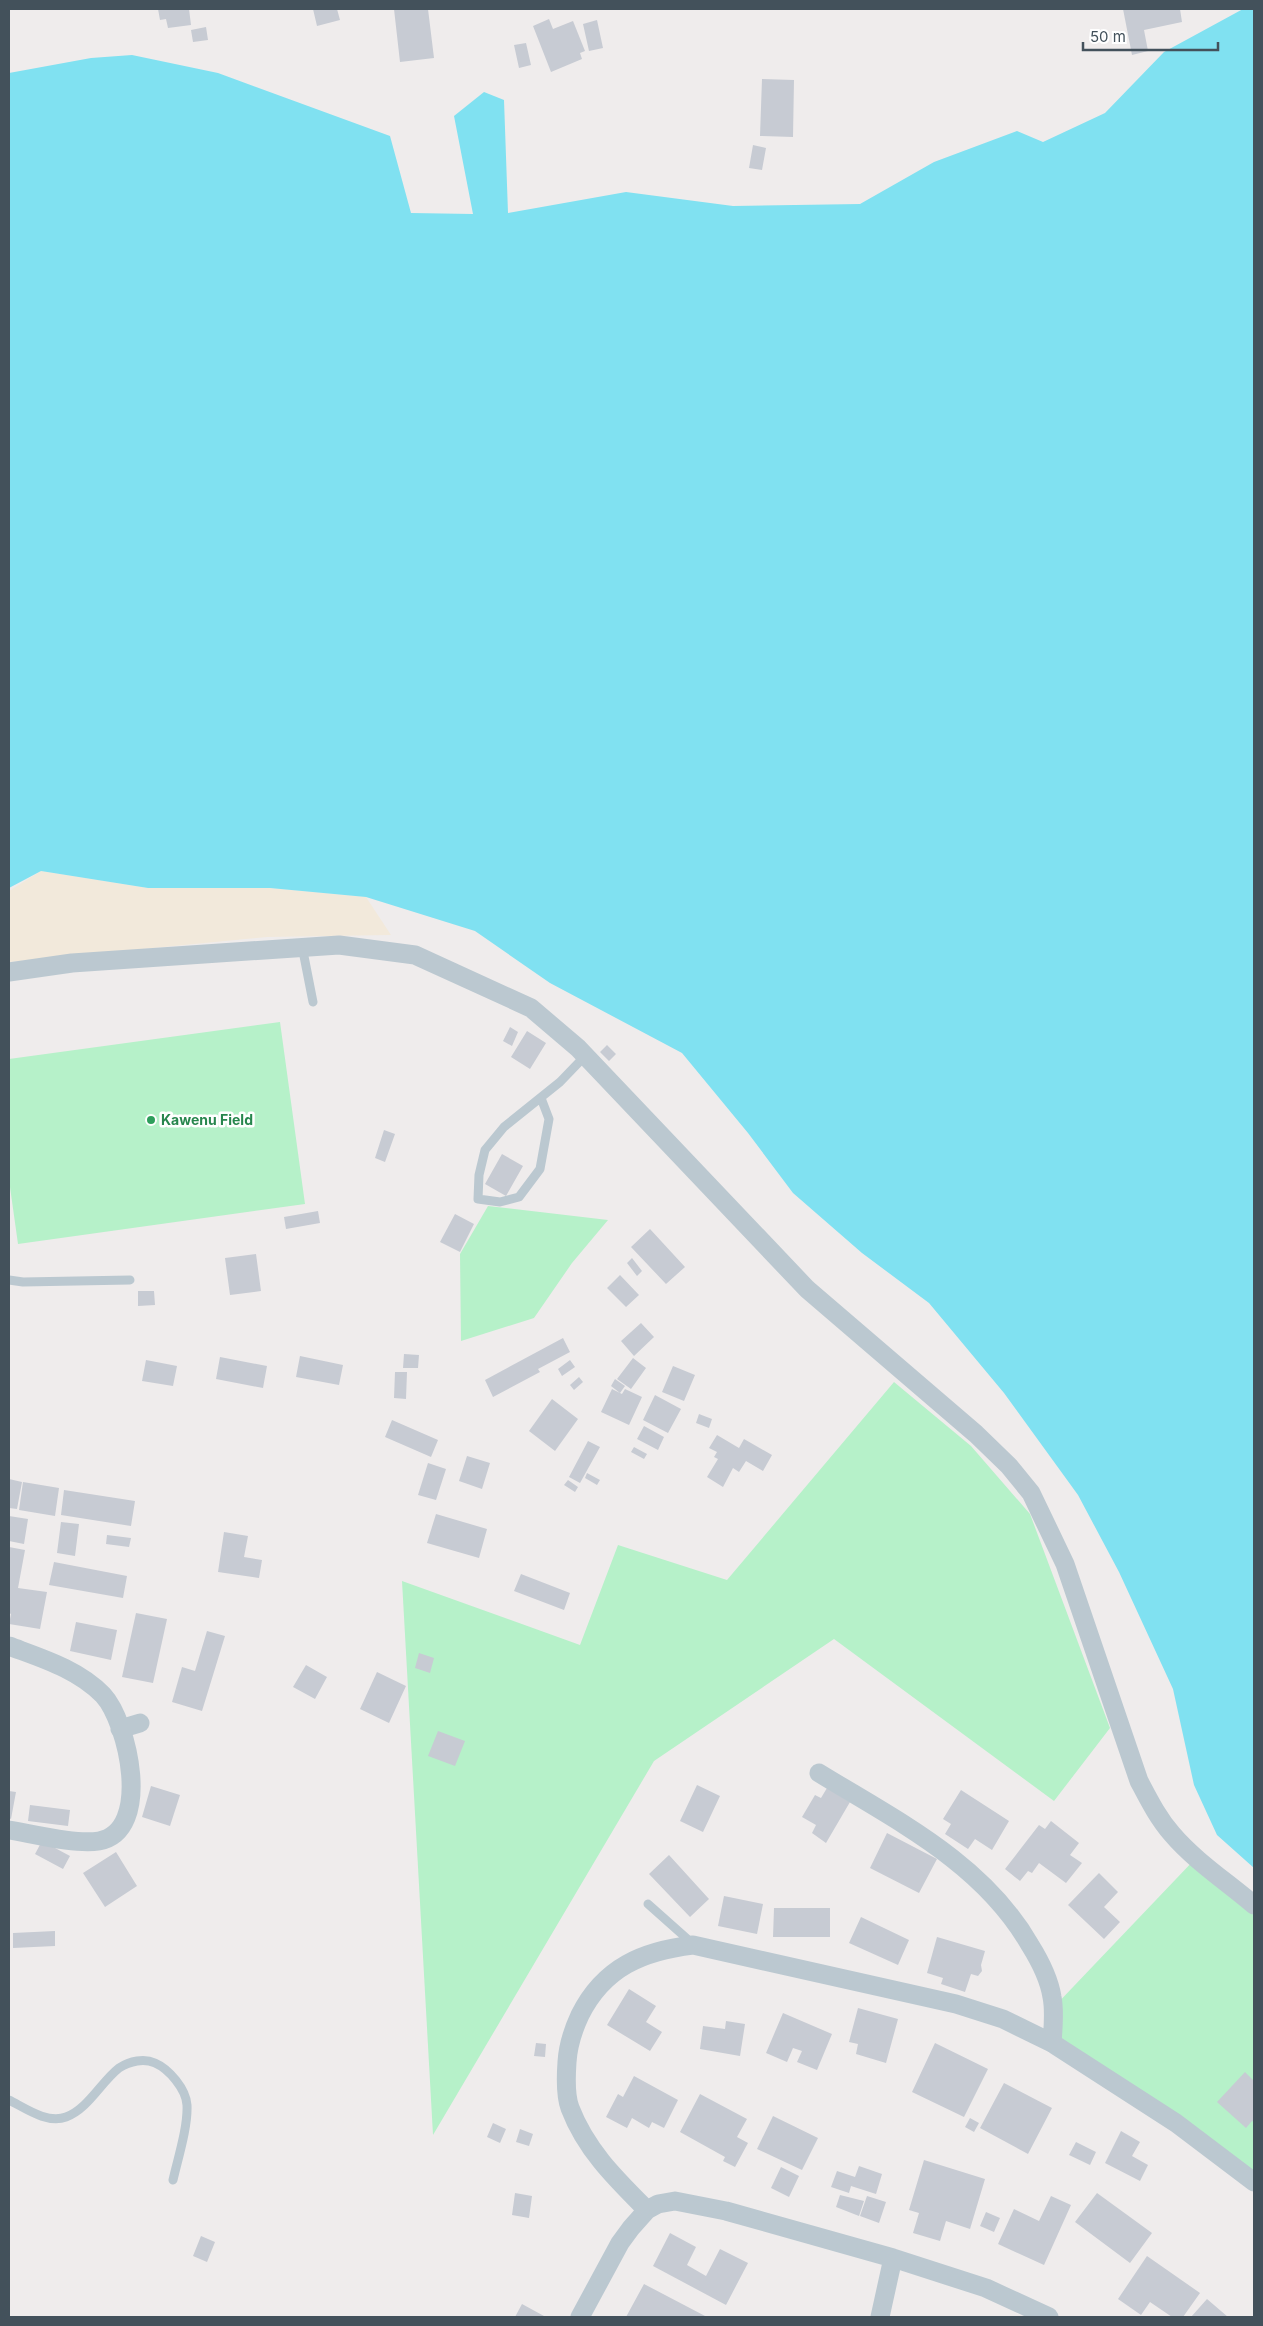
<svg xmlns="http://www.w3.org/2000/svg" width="1263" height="2326" viewBox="0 0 1263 2326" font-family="Inter,sans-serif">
<rect width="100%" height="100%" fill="#efecec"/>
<path fill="#b6f1c9" d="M280,1022L305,1204L18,1244L9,1180V1059Z
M488,1206L608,1220L572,1263L534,1318L461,1341L460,1254Z
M894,1382L971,1446L1030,1514L1110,1728L1054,1801L834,1639L654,1761L433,2135L402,1581L580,1645L618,1545L727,1580Z
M1196,1858L1254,1911V2183L1054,2041L1053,2008Z"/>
<path fill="#f2e9db" d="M41,871L148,888H270L366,897L391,935L267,937L9,962V891Z"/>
<path fill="#80e1f1" d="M1243,9H1254V1868L1217,1835L1194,1785L1173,1689L1119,1572L1078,1495L1004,1393L929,1303L862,1253L793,1193L748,1133L682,1053L550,983L475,931L366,897L270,888H148L41,871L9,888V73L91,58L132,55L218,73L390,136L411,213L473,214L454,116L484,92L504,100L508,213L626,192L733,206L860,204L934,162L1017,131L1043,142L1105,113L1164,52Z"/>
<path fill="#c7cbd3" d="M158,9H189L191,25L168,28L166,19L160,20Z
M313,9H337L340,20L317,26Z
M394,9H428L434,58L400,62Z
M1123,9H1180L1182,22L1144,30L1148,51L1132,55Z
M549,19L553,29L573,21L585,51L580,53L582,59L551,72L533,26Z
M597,20L603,48L589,51L583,24Z
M206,27L208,40L193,42L191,30Z
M526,43L531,65L519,68L514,45Z
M762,79L794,80L793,137L760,136Z
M753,145L766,148L762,170L749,168Z
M510,1027L518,1032L512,1046L503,1041Z
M527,1031L546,1043L530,1069L511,1057Z
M607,1045L616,1054L609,1061L600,1052Z
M384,1130L395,1134L385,1162L375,1158Z
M502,1154L523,1166L506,1196L485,1184Z
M318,1211L320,1223L286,1229L284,1217Z
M455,1214L474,1224L460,1252L440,1242Z
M650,1229L685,1267L666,1284L631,1247Z
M256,1254L261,1291L230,1295L225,1258Z
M632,1258L642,1271L637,1276L627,1263Z
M620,1275L639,1295L626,1307L607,1288Z
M138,1291H154L155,1305L138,1306Z
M641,1323L654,1337L634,1356L621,1341Z
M563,1338L570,1352L538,1369L540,1372L493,1397L485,1380Z
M404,1354L419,1355L418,1368H403Z
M300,1356L343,1365L339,1385L296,1377Z
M220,1357L267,1366L263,1388L216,1379Z
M633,1358L646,1368L631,1389L617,1379Z
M146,1360L177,1366L173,1386L142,1381Z
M570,1360L575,1367L562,1376L558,1369Z
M673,1366L695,1375L684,1401L662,1392Z
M395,1372H407L406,1399L394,1398Z
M579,1377L583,1382L574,1390L570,1385Z
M615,1379L625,1386L620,1393L611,1386Z
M612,1389L624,1395L622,1394L625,1389L642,1397L629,1425L601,1412Z
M655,1395L681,1409L668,1433L643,1420Z
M552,1399L578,1419L555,1451L529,1431Z
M699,1414L712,1419L709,1428L696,1423Z
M392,1420L438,1440L431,1457L385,1437Z
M644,1426L664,1437L658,1450L637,1439Z
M717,1435L739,1448L744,1439L772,1455L763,1471L746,1461L739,1472L733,1468L723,1487L707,1477L718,1459L714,1457L717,1452L709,1448Z
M588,1441L600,1447L580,1483L569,1477Z
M634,1447L647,1454L644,1459L631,1452Z
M467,1456L490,1463L482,1489L459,1481Z
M428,1463L446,1469L436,1500L418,1495Z
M587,1473L600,1480L597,1485L585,1478Z
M9,1479L22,1482L17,1509L9,1508Z
M568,1480L578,1487L575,1492L564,1485Z
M23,1482L59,1488L55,1516L19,1510Z
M64,1490L135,1501L131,1526L61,1515Z
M436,1514L487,1529L479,1558L427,1543Z
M9,1516L28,1519L24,1544L9,1541Z
M61,1522L79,1524L75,1556L57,1553Z
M224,1532L248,1536L244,1557L262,1560L259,1578L218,1572Z
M107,1535L131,1538L129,1547L106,1544Z
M9,1547L25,1550L18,1588L47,1592L40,1629L9,1624L11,1614L9,1613Z
M54,1562L127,1576L123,1598L49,1585Z
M521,1574L570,1593L564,1610L514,1591Z
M136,1613L167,1619L153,1683L122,1677Z
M76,1622L117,1630L111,1660L70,1651Z
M207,1631L225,1636L202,1711L172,1702L182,1667L195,1671Z
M419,1653L434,1658L430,1673L415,1668Z
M306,1665L327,1677L315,1699L293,1687Z
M377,1672L406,1686L389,1723L360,1709Z
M438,1731L465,1741L455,1766L428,1756Z
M697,1785L720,1796L703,1832L680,1821Z
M151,1786L180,1795L170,1826L142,1817Z
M827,1788L850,1802L826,1843L812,1833L816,1825L802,1817L815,1795L821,1798Z
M961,1790L1009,1821L992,1850L975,1839L968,1849L945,1834L951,1824L943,1819Z
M9,1791L16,1792L11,1819L9,1818Z
M30,1805L70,1810L68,1826L28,1821Z
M1051,1821L1079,1843L1070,1855L1082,1863L1066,1883L1039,1863L1032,1873L1028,1871L1020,1881L1005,1869L1039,1825L1045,1829Z
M887,1833L937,1859L919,1893L870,1868Z
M42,1841L70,1856L63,1869L35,1854Z
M116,1852L137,1886L105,1907L83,1873Z
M669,1855L709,1899L690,1917L649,1874Z
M1099,1873L1118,1892L1104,1907L1120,1922L1104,1939L1068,1905Z
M724,1896L763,1904L757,1934L718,1926Z
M774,1908H830V1937H773Z
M861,1917L909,1940L898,1965L849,1943Z
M55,1931V1946L13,1948V1933Z
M937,1937L985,1951L981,1965L982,1971L978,1976L971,1974L965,1992L941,1984L943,1978L927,1973Z
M629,1989L656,2006L646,2022L662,2032L650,2051L607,2025Z
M858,2008L898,2019L886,2063L856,2054L858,2044L849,2042Z
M783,2013L832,2034L817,2070L797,2062L802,2051L793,2048L787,2062L766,2053Z
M726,2021L745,2024L740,2056L700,2049L703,2026L725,2029Z
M536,2043L546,2044L545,2057L534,2056Z
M935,2043L988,2069L964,2117L912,2092Z
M1245,2072L1254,2081V2122L1252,2121L1246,2128L1217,2102Z
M634,2076L678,2100L664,2128L652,2122L649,2128L632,2118L627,2128L606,2117L618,2094L623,2097Z
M1004,2083L1052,2108L1028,2154L980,2128Z
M700,2094L747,2119L737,2137L748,2143L735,2167L723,2161L725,2157L680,2132Z
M773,2116L818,2138L802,2170L757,2149Z
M970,2118L979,2123L974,2132L965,2127Z
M493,2123L506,2129L500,2143L487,2137Z
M520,2129L533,2134L529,2146L516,2142Z
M1121,2131L1140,2142L1132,2156L1148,2165L1140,2181L1105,2163Z
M1076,2142L1096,2152L1090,2165L1069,2155Z
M924,2160L985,2179L970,2229L946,2221L940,2241L913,2233L919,2213L909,2210Z
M859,2166L882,2174L876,2194L851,2186L849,2193L831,2187L837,2171L855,2177Z
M781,2167L799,2176L789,2197L771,2188Z
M515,2193L532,2196L529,2218L512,2215Z
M1097,2193L1152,2233L1130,2263L1075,2222Z
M840,2195L864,2201L859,2216L836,2207Z
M867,2196L886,2202L879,2223L860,2216Z
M1051,2196L1071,2205L1044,2265L998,2244L1014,2209L1039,2221Z
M986,2212L1000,2218L994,2232L980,2226Z
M670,2233L696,2247L687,2265L706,2276L720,2249L748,2263L726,2305L653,2266Z
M201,2236L215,2242L207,2262L193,2256Z
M1147,2256L1200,2293L1183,2317H1172L1150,2302L1141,2315L1118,2299Z
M644,2284L707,2317H626Z
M1207,2299L1228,2317H1191Z
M522,2304L544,2316L543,2317H515Z"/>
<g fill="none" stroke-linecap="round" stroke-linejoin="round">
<path stroke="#bbc8d0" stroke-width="9" d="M302,946L313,1002
M541,1098L549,1119L540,1169L519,1197L500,1202L478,1199L479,1175L485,1150L504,1127L560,1082L585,1056
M9,1280L23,1282L130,1280
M648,1904L693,1944
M9,2100C25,2108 47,2124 66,2117C88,2109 101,2082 119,2068C130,2061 144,2058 155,2063C169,2069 186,2089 187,2105C188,2127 178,2158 173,2180"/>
<path stroke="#bbc8d0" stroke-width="19" d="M9,972L72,963L339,945L415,955L531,1008L578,1048L807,1289L976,1434L1009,1466L1031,1493L1065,1564L1139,1781C1149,1800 1158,1818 1172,1834C1195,1861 1227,1882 1254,1905
M9,1646C41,1658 78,1669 103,1695C128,1722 153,1831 99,1841C76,1845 33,1834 9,1830
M120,1729L140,1723
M819,1773C897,1821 983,1863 1030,1945C1040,1961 1049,1978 1052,1997C1055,2012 1053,2028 1052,2043
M647,2210C616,2179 586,2150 570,2108C565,2095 566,2076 567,2062C568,2046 573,2030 580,2015C604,1967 643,1951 693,1945L956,2004L1003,2019L1052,2043L1176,2123L1254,2182
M580,2317L620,2243L631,2228L647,2210L658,2204L675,2201L726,2211L893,2258L986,2288L1049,2317
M880,2317L893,2258"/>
</g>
<circle fill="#2e9e5b" stroke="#fff" stroke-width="2" cx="151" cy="1120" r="5"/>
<g text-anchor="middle" stroke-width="5" stroke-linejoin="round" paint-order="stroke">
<g font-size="14" font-weight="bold" fill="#27864d" stroke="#fff" text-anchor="start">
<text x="161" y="1125">Kawenu Field</text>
</g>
</g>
<rect width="1263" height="2326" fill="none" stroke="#43515b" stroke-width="20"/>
<path d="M1083 42v8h135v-8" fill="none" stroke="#43515b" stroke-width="2.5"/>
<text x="1090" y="42" font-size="15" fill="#43515b" stroke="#ffffff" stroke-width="4" paint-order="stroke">50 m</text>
</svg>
